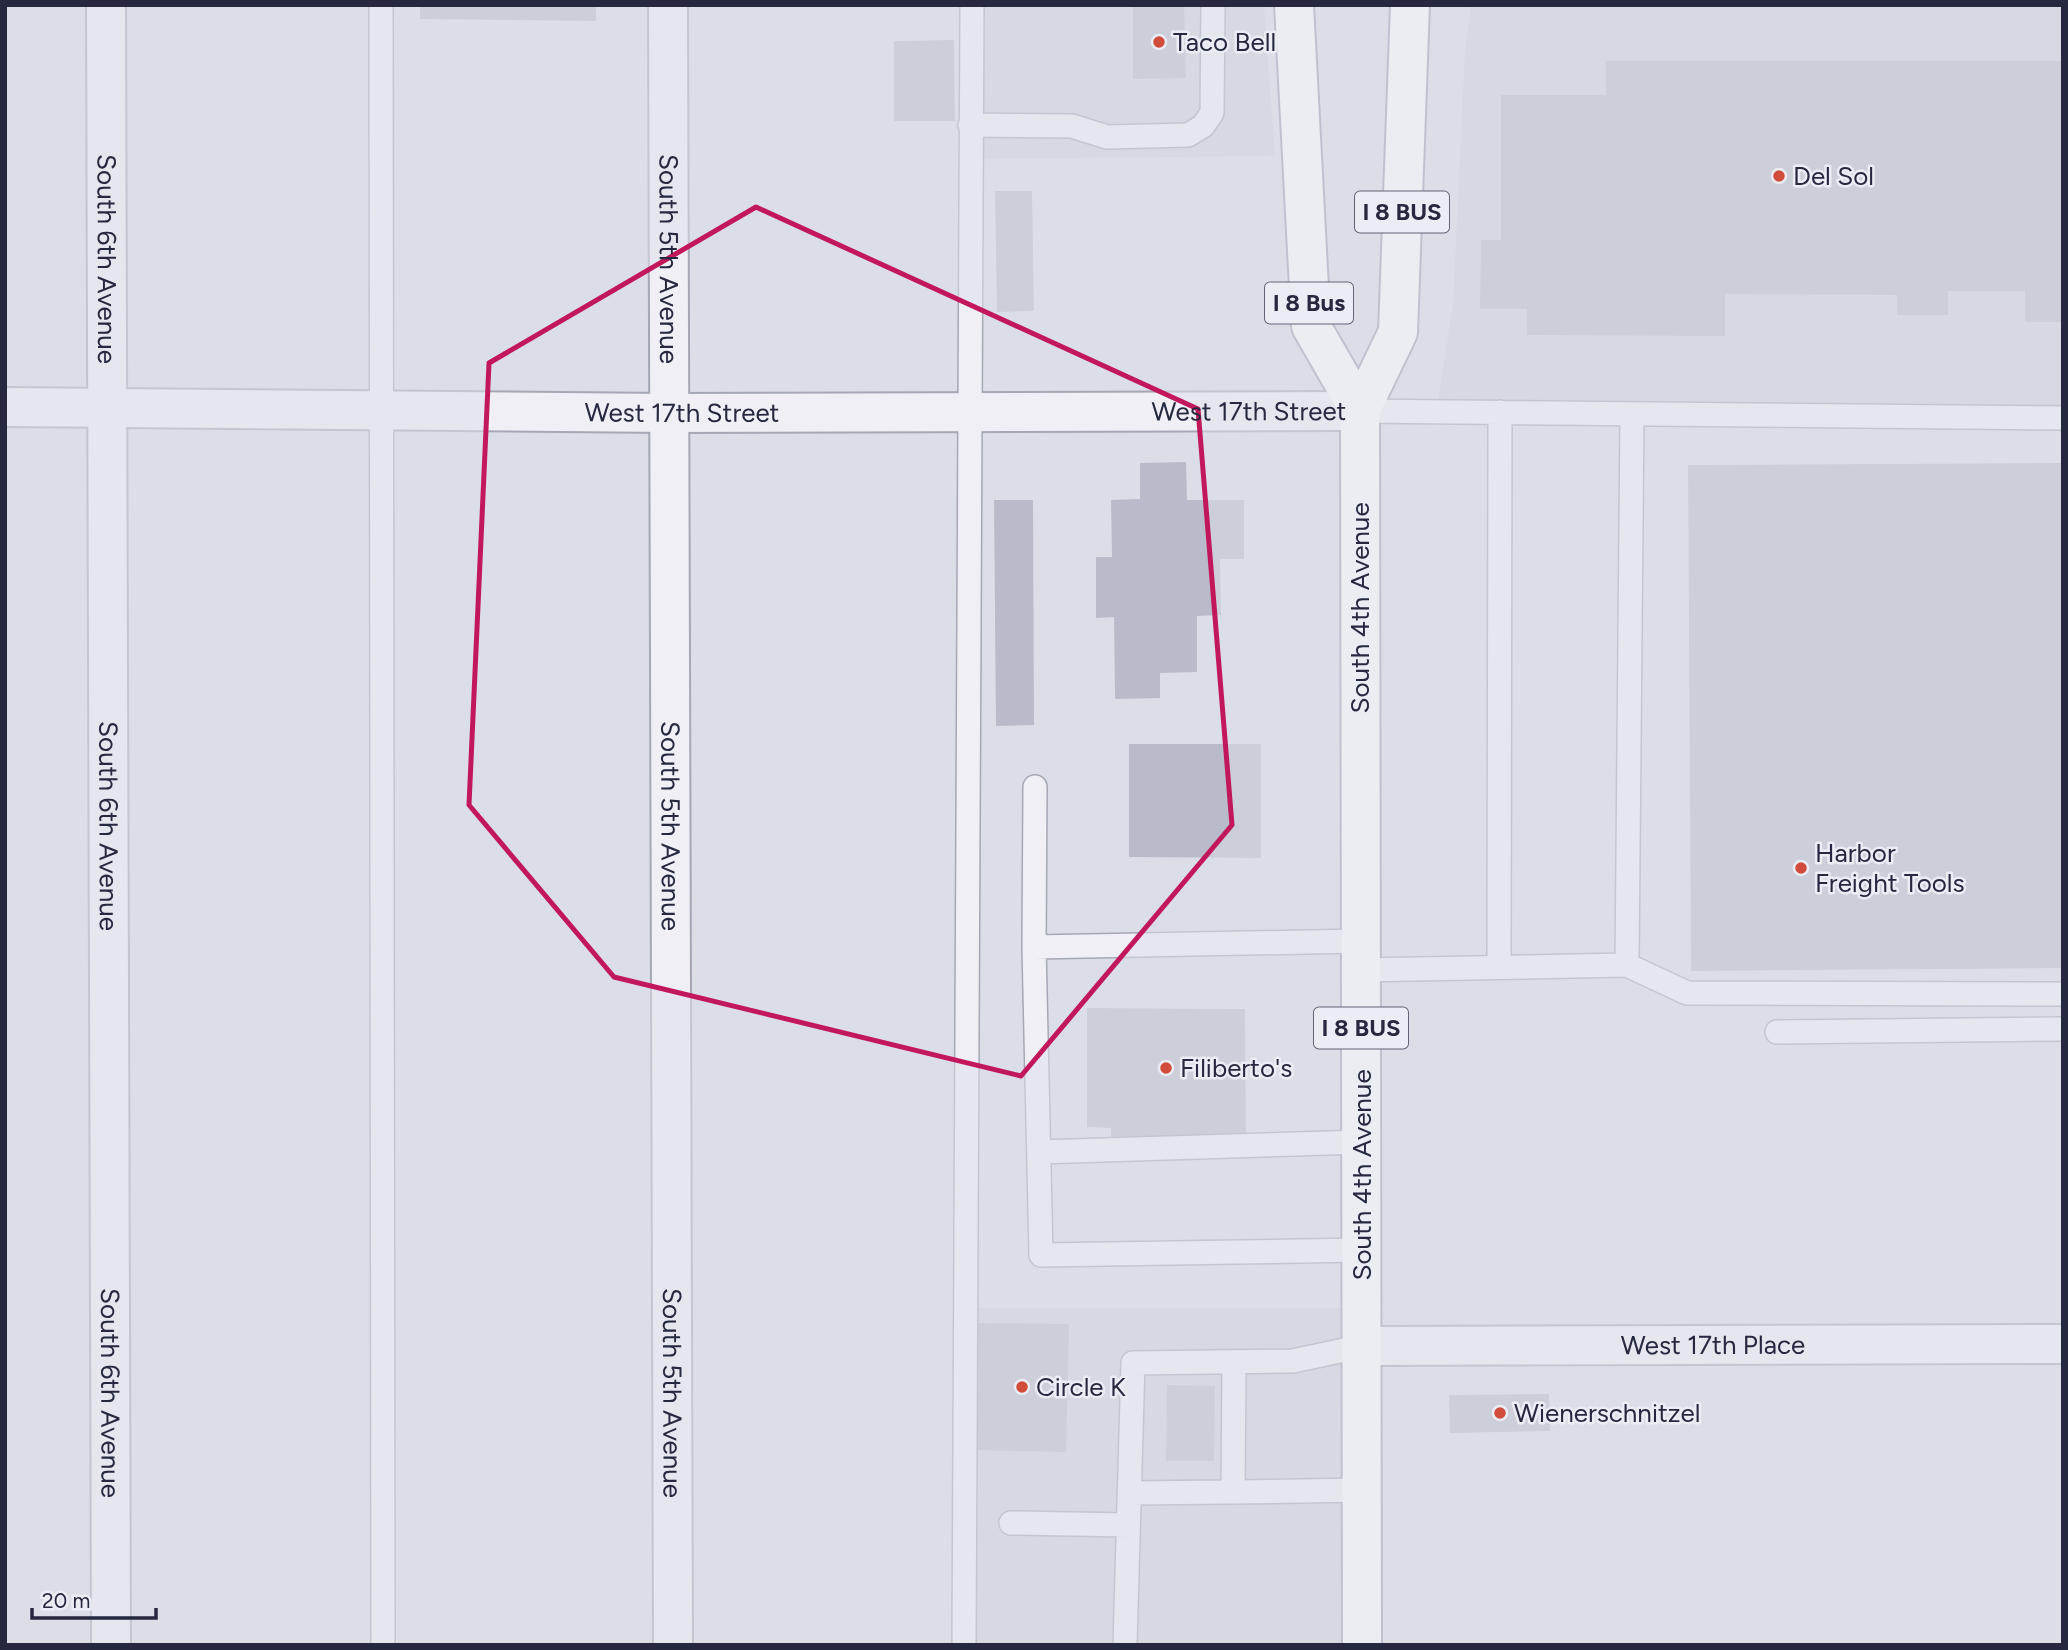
<svg xmlns="http://www.w3.org/2000/svg" width="2068" height="1650" viewBox="0 0 2068 1650" font-family="Figtree,sans-serif">
<rect width="100%" height="100%" fill="#dcdee7"/>
<path fill="#ced0dc" d="M972,5H1264L1275,156L969,159Z
M1471,5H2063V413L1436,411L1453,304L1465,50Z
M966,1308H1363L1362,1645H964Z"/>
<path fill="#b9bbca" d="M420,5H596V21L420,19Z
M1133,5H1184L1186,78L1133,79Z
M954,40L955,121H894V41Z
M1606,61H2063V322H2025V291H1948V315H1897V295L1725,294V336L1527,335V309H1480L1481,240H1501V95H1606Z
M995,191H1032L1034,311L997,312Z
M1186,462L1187,500H1244V559H1220L1221,615L1197,616V672L1160,673V698L1115,699L1114,617L1096,618V557H1112L1111,500L1140,499V463Z
M2063,463V968L1691,971L1688,465Z
M994,500H1033L1034,725L996,726Z
M1129,744H1261V858L1129,857Z
M1087,1008L1245,1009L1246,1141L1111,1142V1128L1087,1127Z
M978,1323L1069,1324L1066,1452L976,1450Z
M1167,1385L1215,1386L1214,1461H1166Z
M1549,1394L1550,1431L1450,1433L1449,1395Z"/>
<g fill="none" stroke-linecap="round" stroke-linejoin="round">
<defs>
<path id="lane" d="M381,5L383,1645
M970,125L1072,126L1107,137L1188,135L1203,126L1212,113L1213,5
M1360,411L2063,418
M1360,941L1034,947L1041,1255L1362,1250
M1034,947L1035,787
M1627,965L1687,993L2063,994
M1499,967L1500,412
M1361,970L1627,965L1632,414
M1777,1032L2063,1029
M1039,1152L1362,1142
M1234,1362L1233,1492L1363,1490
M1129,1493L1233,1492
M1011,1523L1128,1525
M964,1645L972,5
M1125,1645L1133,1363L1293,1361L1363,1346"/>
<g id="street">
<path id="s1" d="M106,5L111,1645"/>
<path id="s2" d="M668,5L673,1645"/>
<path id="s3" d="M5,407L668,413L1360,411"/>
<path id="s4" d="M1363,1346L2063,1344"/>
</g>
<path id="primary" d="M1294,5L1311,326L1360,411
M1362,1645L1360,411L1398,332L1410,5"/>
</defs>
<use href="#lane" stroke="#a5a7b4" stroke-width="26"/>
<use href="#street" stroke="#a5a7b4" stroke-width="42"/>
<use href="#primary" stroke="#9b9eb3" stroke-width="42"/>
<use href="#lane" stroke="#efeff5" stroke-width="23"/>
<use href="#street" stroke="#efeff5" stroke-width="38"/>
<use href="#primary" stroke="#fff" stroke-width="38"/>
</g>
<path d="M0 0H2068V1650H0ZM756,207L1198,409L1232,825L1021,1076L614,977L469,805L489,363Z" fill="#dcdee7" fill-opacity=".55" fill-rule="evenodd"/>
<path fill="none" stroke="#c2185b" stroke-width="5" stroke-linejoin="round" d="M756,207L1198,409L1232,825L1021,1076L614,977L469,805L489,363Z"/>
<g fill="#d24c3b" stroke="#ebedf5" stroke-width="2.5">
<circle cx="1159" cy="42" r="7"/>
<circle cx="1779" cy="176" r="7"/>
<circle cx="1801" cy="868" r="7"/>
<circle cx="1166" cy="1068" r="7"/>
<circle cx="1022" cy="1387" r="7"/>
<circle cx="1500" cy="1413" r="7"/>
</g>
<g text-anchor="middle" stroke-width="5" stroke-linejoin="round" paint-order="stroke">
<g fill="#ebedf5" stroke="#606375" stroke-width="2">
<rect x="1355" y="191.5" width="94" height="41" rx="5"/>
<rect x="1265" y="282.5" width="88" height="41" rx="5"/>
<rect x="1314" y="1007.5" width="94" height="41" rx="5"/>
</g>
<g font-size="24" font-weight="bold" fill="#25283e">
<text x="1402" y="220">I 8 BUS</text>
<text x="1309" y="311">I 8 Bus</text>
<text x="1361" y="1036">I 8 BUS</text>
</g>
<g font-size="26" fill="#25283e" stroke="#ebedf5" text-anchor="start">
<text x="1173" y="51">Taco Bell</text>
<text x="1793" y="185">Del Sol</text>
<text x="1815" y="862">Harbor<tspan x="1815" dy="30">Freight Tools</tspan></text>
<text x="1180" y="1077">Filiberto's</text>
<text x="1036" y="1396">Circle K</text>
<text x="1514" y="1422">Wienerschnitzel</text>
</g>
<g font-size="26" fill="#25283e" stroke="#ebedf5">
<text dy="9" stroke="none"><textPath href="#s1" startOffset="254">South 6th Avenue</textPath></text>
<text dy="9" stroke="none"><textPath href="#s2" startOffset="254">South 5th Avenue</textPath></text>
<text dy="9" stroke="none"><textPath href="#s3" startOffset="1244">West 17th Street</textPath></text>
<text dy="9" stroke="none"><textPath href="#s3" startOffset="677">West 17th Street</textPath></text>
<text transform="translate(1360 608) rotate(-90)" y="9">South 4th Avenue</text>
<text dy="9" stroke="none"><textPath href="#s1" startOffset="821">South 6th Avenue</textPath></text>
<text dy="9" stroke="none"><textPath href="#s2" startOffset="821">South 5th Avenue</textPath></text>
<text transform="translate(1362 1175) rotate(-90)" y="9">South 4th Avenue</text>
<text dy="9" stroke="none"><textPath href="#s4" startOffset="350">West 17th Place</textPath></text>
<text dy="9" stroke="none"><textPath href="#s1" startOffset="1388">South 6th Avenue</textPath></text>
<text dy="9" stroke="none"><textPath href="#s2" startOffset="1388">South 5th Avenue</textPath></text>
</g>
</g>
<rect width="2068" height="1650" fill="none" stroke="#25283e" stroke-width="14"/>
<path d="M32 1608v10h124v-10" fill="none" stroke="#25283e" stroke-width="3.5"/>
<text x="42" y="1608" font-size="21" fill="#25283e" stroke="#ebedf5" stroke-width="5" paint-order="stroke">20 m</text>
</svg>
